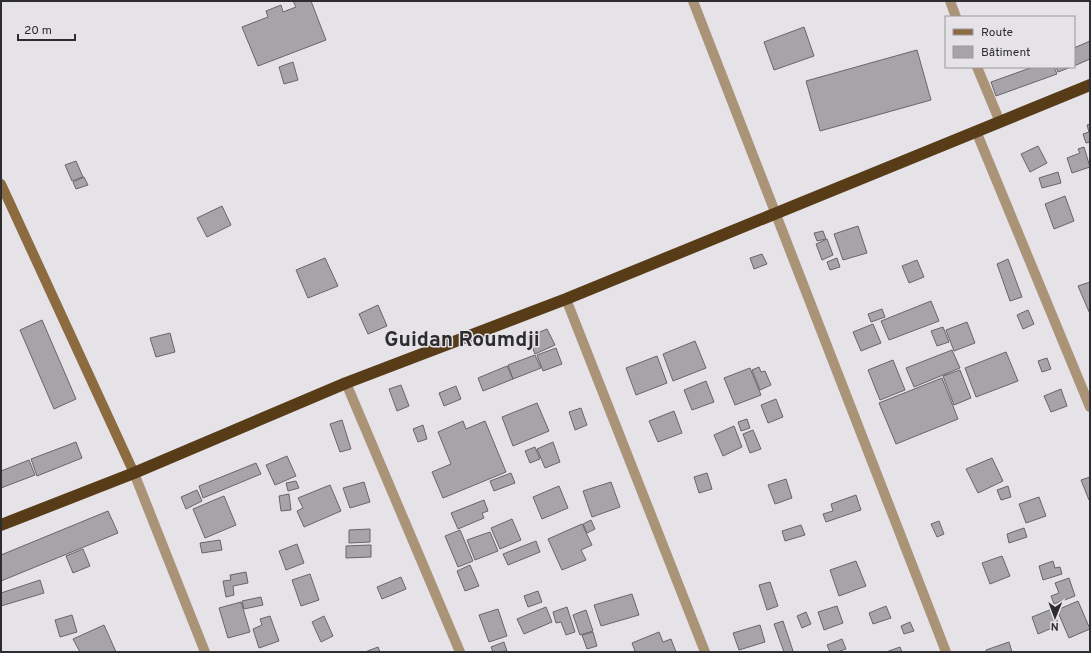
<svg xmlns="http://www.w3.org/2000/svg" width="1091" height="653" viewBox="0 0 1091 653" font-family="Overpass,sans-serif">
<rect width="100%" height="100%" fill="#e5e2e8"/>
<path fill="#a6a4a9" stroke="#68666a" d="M293,1H311L326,40L258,66L242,27L268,17L266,11L281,5L283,12L296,7Z
M804,27L814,56L774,70L764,42Z
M1090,41V59L1074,66V48Z
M917,50L931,100L820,131L806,81Z
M293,62L298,80L284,84L279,67Z
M1033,67H1054L1057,74L996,96L991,82Z
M1056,67H1071L1058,72Z
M1090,124V142L1086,143L1083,134L1089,132L1087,125Z
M1038,146L1047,163L1030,172L1021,154Z
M1084,147L1090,167L1072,173L1067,158L1080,153L1078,149Z
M76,161L83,177L72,181L65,165Z
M1058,172L1061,183L1042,188L1039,178Z
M84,177L88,185L76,189L73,182Z
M1065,196L1074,221L1054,229L1045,204Z
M222,206L231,225L207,237L197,218Z
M858,226L867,253L843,260L834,234Z
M823,231L826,239L817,241L814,233Z
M827,239L833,255L822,260L816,244Z
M762,254L767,264L754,269L750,258Z
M325,258L338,286L308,298L296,270Z
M837,258L840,267L830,270L827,262Z
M1008,259L1022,297L1010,301L997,264Z
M917,260L924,277L909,283L902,266Z
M1090,282V314L1078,286Z
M931,301L939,321L889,340L881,321Z
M378,305L387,326L368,334L359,314Z
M882,309L885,317L871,322L868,314Z
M1028,310L1034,324L1023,329L1017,315Z
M42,320L76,399L54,409L20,330Z
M967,322L975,343L954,351L946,330Z
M873,324L881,343L861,351L853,332Z
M943,327L949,342L937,346L931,331Z
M547,329L555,345L535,354L528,337Z
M170,333L175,352L156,357L150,338Z
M695,341L706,368L673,381L663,354Z
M556,348L562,364L543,371L537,355Z
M952,350L960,368L914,387L906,368Z
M1006,352L1018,381L976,397L965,368Z
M535,355L541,368L513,379L508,365Z
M657,356L667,383L636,395L626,368Z
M1047,358L1051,369L1042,372L1038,361Z
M893,360L905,390L880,400L868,370Z
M507,366L513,379L483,391L478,378Z
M759,367L761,372L765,371L771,385L760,390L752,370Z
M750,368L761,395L735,405L724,378Z
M960,370L971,398L954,405L943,376Z
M942,378L958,419L896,444L879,403Z
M706,381L714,402L692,410L684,390Z
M401,385L409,406L397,411L389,389Z
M456,386L461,399L444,406L439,393Z
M1061,389L1067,406L1051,412L1044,396Z
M776,399L783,417L768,423L761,405Z
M537,403L549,431L513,446L502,417Z
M581,408L587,425L575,430L569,412Z
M674,411L682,433L658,442L649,421Z
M747,419L750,428L741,431L738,422Z
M342,420L351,449L340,452L330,424Z
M463,421L466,429L485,421L506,472L443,498L432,472L451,464L438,432Z
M423,425L427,439L418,442L413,429Z
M734,426L742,447L723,456L714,435Z
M753,430L761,449L750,453L743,434Z
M76,442L82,458L37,476L31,459Z
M553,442L560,462L545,468L537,449Z
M535,447L540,459L530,463L525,451Z
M287,456L296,476L275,485L266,465Z
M992,458L1003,481L978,493L966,469Z
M29,460L35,475L1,488V471Z
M256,463L261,474L203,498L199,486Z
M511,473L515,483L494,491L490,481Z
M707,473L712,489L699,493L694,477Z
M1090,477V500H1089L1081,480Z
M786,479L792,498L775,504L768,485Z
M296,481L299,488L288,491L286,483Z
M364,482L370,502L350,508L343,488Z
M611,482L620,507L592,517L583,491Z
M330,485L341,511L304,527L297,511L303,508L298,498Z
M559,486L568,508L542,519L533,497Z
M1008,486L1011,497L1001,500L997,490Z
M197,490L202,501L186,509L181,497Z
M289,494L291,510L281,511L279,496Z
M856,495L861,510L826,522L823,514L833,511L831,504Z
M224,496L236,525L205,538L193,509Z
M1039,497L1046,516L1026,523L1019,504Z
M484,500L488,511L482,513L484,518L458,529L451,513Z
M108,511L118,533L1,581V555Z
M512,519L521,540L500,549L491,528Z
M591,520L595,529L587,533L583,524Z
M939,521L944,534L937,537L931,524Z
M582,524L592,545L581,550L586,560L562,570L548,539Z
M801,525L805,535L785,541L782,531Z
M1024,528L1027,537L1009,543L1007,534Z
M370,529V542L349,543V530Z
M460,530L473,561L458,567L445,536Z
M490,532L498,551L475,560L467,540Z
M220,540L222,550L202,553L200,543Z
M536,541L540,552L508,565L503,554Z
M297,544L304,563L286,570L279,551Z
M371,545V557L346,558V546Z
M83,549L90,566L73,573L66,556Z
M1002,556L1010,576L990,584L982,563Z
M856,561L866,586L839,596L830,570Z
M1053,561L1055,568L1060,567L1062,574L1043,580L1039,566Z
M470,565L479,586L465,591L457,571Z
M246,572L248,583L233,586L234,595L226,597L223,581L231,580L230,575Z
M310,574L319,600L301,606L292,580Z
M401,577L406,589L382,599L377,587Z
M1069,578L1075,596L1054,604L1051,596L1059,593L1055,583Z
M40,580L44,593L1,606V593Z
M770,582L778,606L767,610L759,585Z
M538,591L542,602L528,607L524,596Z
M632,594L639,615L601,626L594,605Z
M261,597L263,605L244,609L242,601Z
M1078,601L1090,629L1069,638L1057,610Z
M241,602L250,632L228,638L219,608Z
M837,606L843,623L824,630L818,612Z
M886,606L891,618L873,624L869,613Z
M546,607L552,622L524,634L517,619Z
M567,607L575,632L566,635L561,622L556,623L553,612Z
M498,609L507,636L489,642L479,615Z
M1052,609L1059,625L1038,634L1032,617Z
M586,610L593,631L580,635L573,615Z
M806,612L811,624L802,628L797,616Z
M72,615L77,632L60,637L55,620Z
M270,616L279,641L259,648L253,629L262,625L260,619Z
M324,616L333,636L321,642L312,622Z
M783,621L793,651L790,652H784L774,624Z
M910,622L914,631L904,634L901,626Z
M104,625L116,652H80L73,639Z
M760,625L765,642L739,650L733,633Z
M593,632L597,646L587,649L582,635Z
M659,632L663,642L671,639L676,652H632L635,651L632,643Z
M842,639L846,649L837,652H830L827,645Z
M504,642L507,651L493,652L491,647Z
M1009,642L1012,652H986V650Z
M378,647L380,652H365Z
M900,647L902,652H886Z"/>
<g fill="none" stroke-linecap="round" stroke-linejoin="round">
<path stroke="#aa9377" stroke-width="10" d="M693,1L946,652
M950,1L956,17
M977,67L1000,122
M976,131L1090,407
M566,299L705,652
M346,383L460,652
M134,473L205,652"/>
<path stroke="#8d6b40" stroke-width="10" d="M1,184L134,473"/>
<path stroke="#573c17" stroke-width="12" d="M1,525L134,473L346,383L566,299L1090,85"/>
</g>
<g text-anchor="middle" stroke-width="3" stroke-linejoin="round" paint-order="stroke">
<g font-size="21" font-weight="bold" fill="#2d2c2e" stroke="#e5e2e8">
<text x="462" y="346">Guidan Roumdji</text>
</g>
</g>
<rect width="1091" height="653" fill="none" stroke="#2d2c2e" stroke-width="4"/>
<rect x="945" y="16" width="130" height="52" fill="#e5e2e8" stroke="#9b999e"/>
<rect x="953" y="29" width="20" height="6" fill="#8d6b40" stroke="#9b999e"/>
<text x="981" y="36" font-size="12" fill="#2d2c2e">Route</text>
<rect x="953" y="46" width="20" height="12" fill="#a6a4a9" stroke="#9b999e"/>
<text x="981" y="56" font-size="12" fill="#2d2c2e">Bâtiment</text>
<g transform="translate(1055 617) rotate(181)" stroke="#e5e2e8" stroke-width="3" paint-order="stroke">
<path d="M0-3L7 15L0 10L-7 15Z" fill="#2d2c2e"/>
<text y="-6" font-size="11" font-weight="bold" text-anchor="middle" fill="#2d2c2e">N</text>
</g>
<path d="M18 34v6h57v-6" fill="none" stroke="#2d2c2e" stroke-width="2"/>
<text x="24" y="34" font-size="12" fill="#2d2c2e" stroke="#e5e2e8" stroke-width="3" paint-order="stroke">20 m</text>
</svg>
